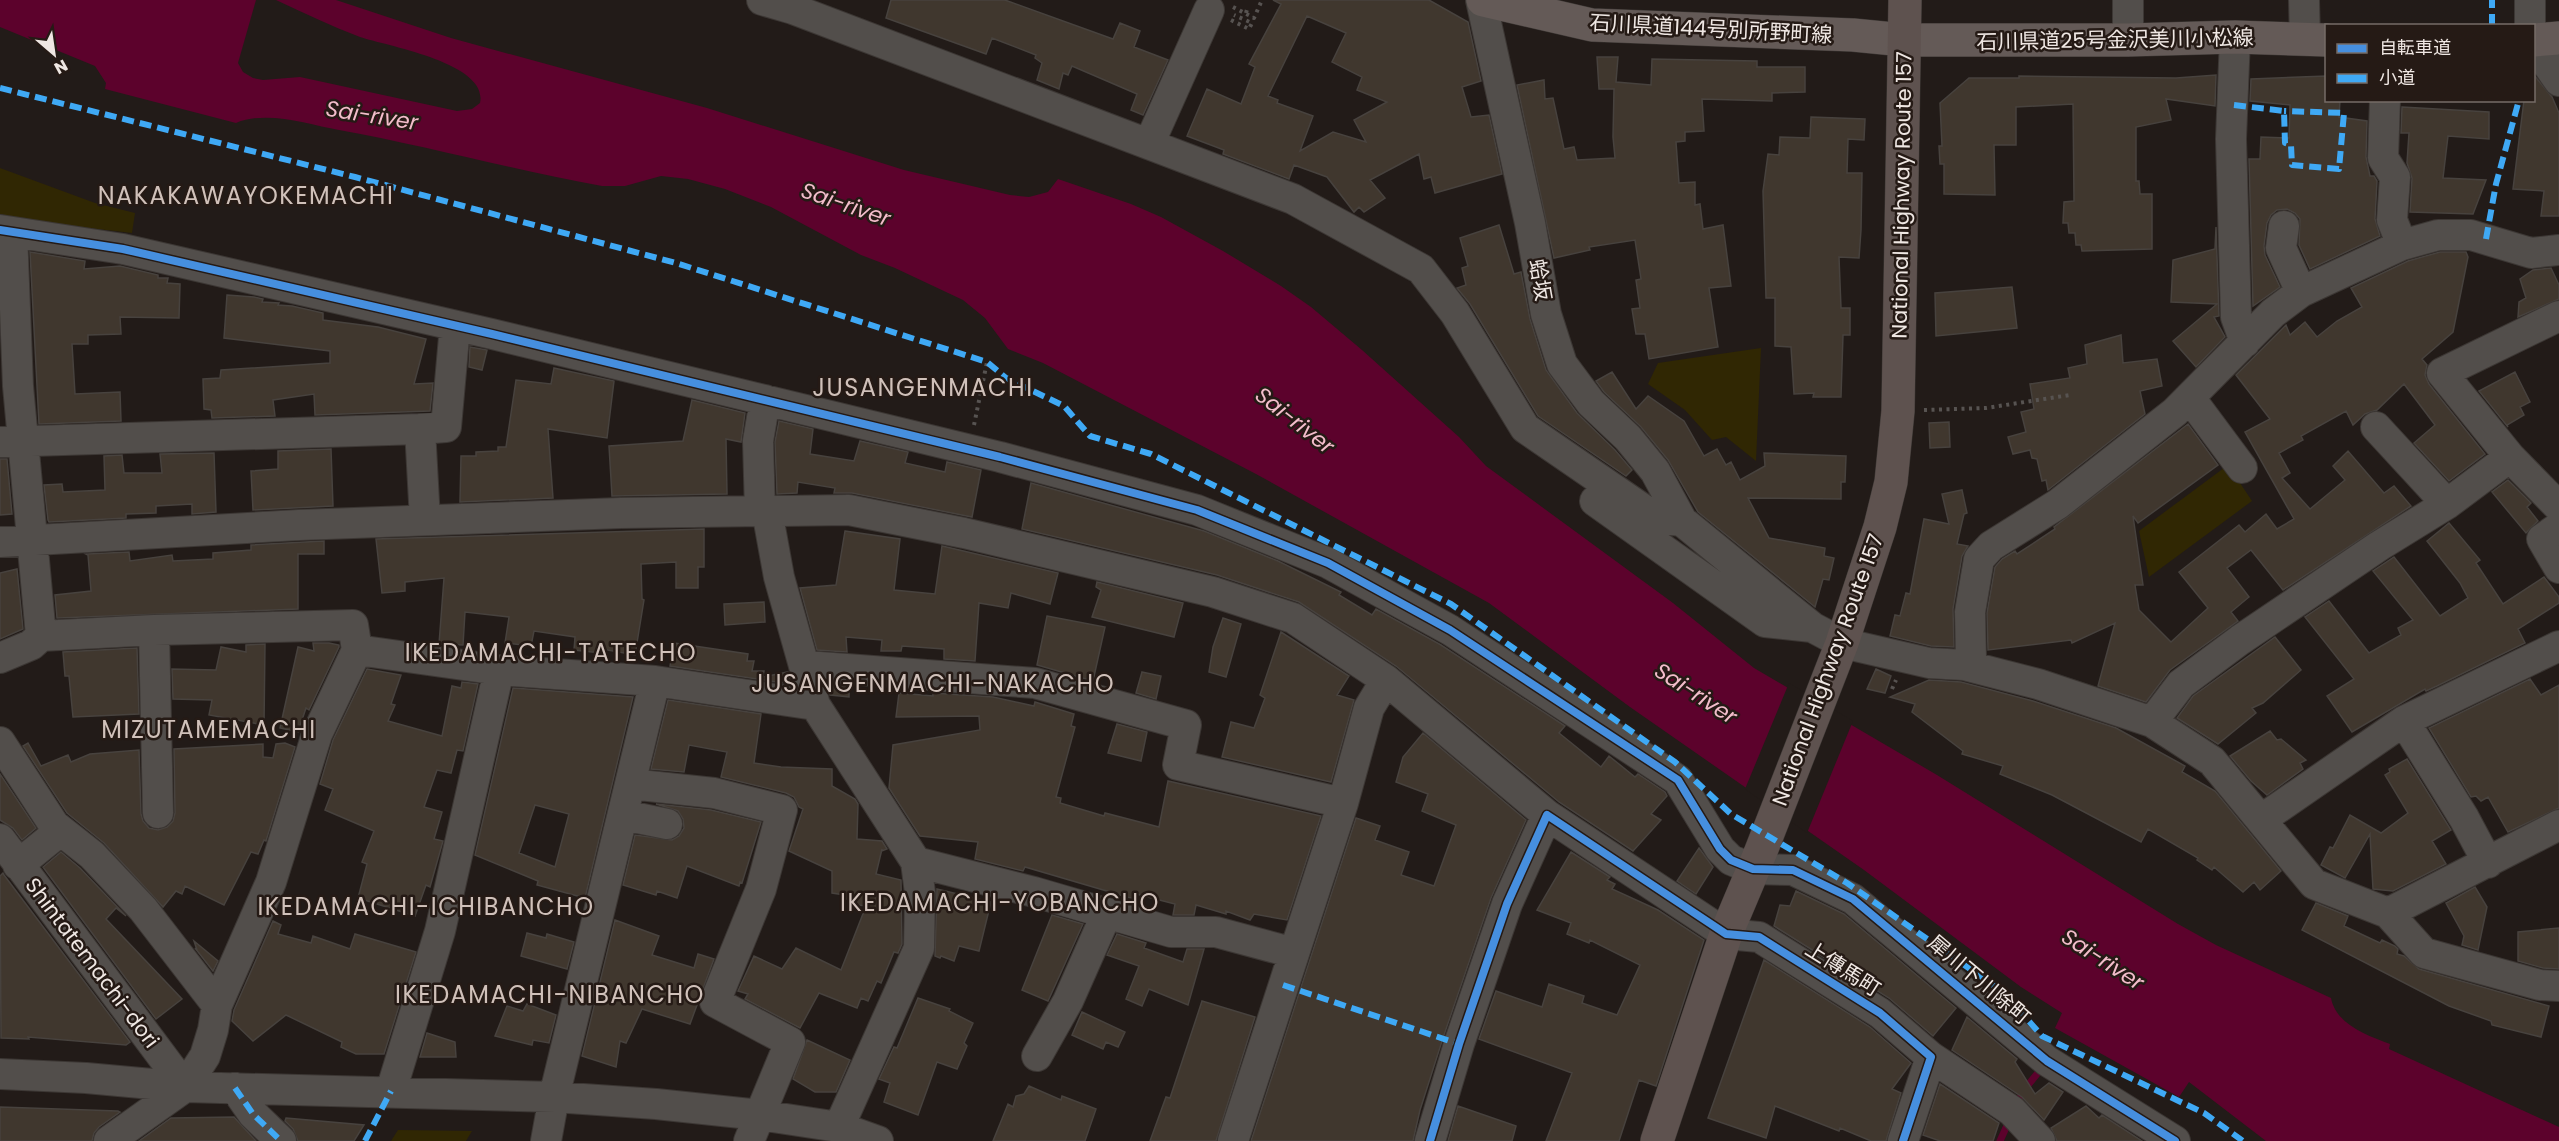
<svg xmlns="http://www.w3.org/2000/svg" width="2559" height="1141" viewBox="0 0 2559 1141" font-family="Poppins,'Noto Sans JP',sans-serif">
<rect width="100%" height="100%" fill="#221b18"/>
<path fill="#302703" d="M0,168L95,203L135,213L132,233L46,223L0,214Z
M1761,348L1756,461L1726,437L1712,440L1685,410L1648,384L1658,363Z
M2228,465L2252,501L2149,577L2139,531Z
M398,1130L472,1131L466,1141H391Z"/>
<path fill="#5c022c" d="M0,0H256L238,63L243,72L253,78L263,80L300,77L457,111L472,109L480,103C489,63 387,46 360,37C331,26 304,13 276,0H336L451,38L707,108L904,170L1010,195L1029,197L1048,192L1058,179L1131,204L1161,217L1223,251L1281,286L1311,307L1362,350L1459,437L1486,466L1673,603L1754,668L1937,775L2178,924L2216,945L2331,998C2336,1024 2366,1035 2390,1044L2389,1049L2559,1127V1141H2266L2189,1082L2179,1097L2055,1028L2062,1013L2021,987L1864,870L1630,707L1489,603L1256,474L1043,363L1008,349L985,318L963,300L895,268L861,255L771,207L725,189L688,179L661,176L625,186H602C514,170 427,146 339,130C307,124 267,110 236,123L105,89L106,83L95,66L0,27Z"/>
<path fill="#221b18" d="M1789,683L1853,721L1807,833L1745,789Z"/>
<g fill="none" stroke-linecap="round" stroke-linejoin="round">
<path stroke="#5c022c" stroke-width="7" d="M2016,1106L2024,1090L2041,1069
M2000,1141L2009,1121"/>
</g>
<path fill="#40372e" stroke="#47423e" stroke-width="1.5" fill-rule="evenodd" d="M891,0H1005L1113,39L1120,23L1140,31L1134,47L1168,60L1143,115L1131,110L1137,94L1072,66L1068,75L1063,73L1059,89L1037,80L1042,63L1035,58L1036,55L992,38L986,54L886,18Z
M1273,0H1429L1468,22L1481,81L1462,87L1471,117L1489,115L1502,174L1435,193L1431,177L1424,179L1419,154L1370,180L1385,198L1364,212L1359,207L1354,212L1327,177L1294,165L1289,179L1223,154L1224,150L1187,136L1207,89L1241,104L1255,67L1249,64L1281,4ZM1307,16L1346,33L1332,62L1362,77L1357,90L1387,102L1354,120L1366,142L1333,132L1300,151L1313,116L1277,103L1278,100L1268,96Z
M1597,57H1618L1616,82L1651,85L1652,59L1757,61V67H1805V92L1772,93V101L1702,99L1704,131L1685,132V141L1676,142L1679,183L1695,182V205L1700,204L1703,229L1723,225L1731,286L1709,288L1718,347L1649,359L1645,334H1636L1632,309L1640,308L1636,280L1641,279L1635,240L1589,247L1590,250L1554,258L1517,85L1544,80L1545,99L1553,98L1564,149L1574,147L1577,160L1615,158L1613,137L1614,89H1599Z
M2216,75L2215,106L2166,99L2171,120L2136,127V181H2139L2140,194H2152V249L2082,251L2081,245H2076L2075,233H2069L2068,223H2063L2064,202L2074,201L2073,104L2016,107V145H1994L1995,195L1944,194V164H1940L1939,146H1942L1940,103L1969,78H2019V76L2176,78Z
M2534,75L2552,97L2559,113V216H2541L2544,191L2513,189L2524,100H2534Z
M2326,76V100H2340L2339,117L2367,121L2366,157L2370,176H2374L2377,181L2375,219L2380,236L2310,269L2299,245L2300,219L2295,213L2287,209L2277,210L2271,215L2267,223L2264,246L2265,255L2280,287L2253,306L2249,159H2260L2261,137L2289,138L2290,105L2250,101L2251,79Z
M2402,107L2489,112V139L2448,136L2443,178L2486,180L2473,214L2410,212L2412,178L2407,163L2409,133H2401Z
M1811,117L1865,119L1864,140L1848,139L1847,173H1862L1861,230L1859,258L1839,257L1841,308H1850V335H1843L1841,397H1813L1814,393L1794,394L1791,347L1775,346V298H1766L1763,191L1768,154L1779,155L1780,137L1810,138Z
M1499,225L1514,274L1521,272L1530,319L1546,370L1577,413L1615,450L1632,470L1626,476L1538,416L1470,304L1457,288L1466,285L1462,268L1468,266L1460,238Z
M2216,227L2219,316L2214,317L2225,337L2196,367L2173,341L2217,304L2171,302L2173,260L2215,249Z
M30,252L85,261L84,269L120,266L158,275V278H168L167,283L180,284L179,318L120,317L121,334L88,335V344H72L75,394L120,392L121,421L39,424Z
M2440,252H2466L2468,257L2453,332L2422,359L2427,365L2425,375L2429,384L2485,454L2449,481L2414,443L2435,425L2404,384L2377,410L2365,414L2353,425L2346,411L2301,436L2303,440L2279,453L2290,473L2282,478L2310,509L2345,480L2333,466L2348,451L2384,493L2394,486L2411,506L2283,590L2251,550L2227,568L2249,597L2231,612L2238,621L2170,670L2146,702L2098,686L2115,623L2072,643L2071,640L1988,650L1987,613L1995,567L2002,559L2015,551L2017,554L2055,529L2054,527L2188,424L2218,465L2138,523L2133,516L2143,585H2135L2139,610L2171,642L2208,608L2179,572L2239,525L2245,532L2266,514L2277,529L2294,519L2245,432L2270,419L2236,375L2286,325L2290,335L2305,322L2317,337L2337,321L2362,307L2351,288L2408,261Z
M2551,268L2559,285V299L2518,317L2519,302L2526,298L2520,279L2533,270Z
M2012,287L2017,328L1936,336L1935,293Z
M227,295L254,297L263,299L262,302L279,303L278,305L292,306L323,313V320L378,327L426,339L414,384L433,383L430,411L315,415L314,394L273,400L275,416L212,418L211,410L204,409L203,379L220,378L221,370L330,363V351L224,338Z
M2121,335L2123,363L2157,359L2162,386L2140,391L2145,414L2048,490L2046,480L2042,481L2037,459L2032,458L2030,450L2013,454L2008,437L2026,432L2021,412L2034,409L2030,384L2070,378L2068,368L2087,364L2085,345Z
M470,347L487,350L482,370L469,367Z
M554,368L614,381L607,438L548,429L553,498L460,502L461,456H476V452L498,451V447H506L516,380L551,384Z
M1612,372L1636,409L1648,396L1684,421L1704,456L1717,449L1726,465L1731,462L1740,480L1765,466L1764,453L1846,456L1845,482H1841V499L1748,498L1769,538L1825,548L1824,556L1834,558L1829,580L1823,579L1815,607L1698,512L1668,460L1641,427L1604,392L1596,381Z
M2515,372L2530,402L2520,407L2524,415L2507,425L2508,427L2479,391Z
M692,400L745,413L741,442L726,439L727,494L612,496L609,446L683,441Z
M779,421L813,429L810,454L854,461L860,441L908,452L905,463L945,472L947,462L981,470L972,517L852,493H834L835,488L798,482L797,493L777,494L775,442Z
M1949,422L1950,447L1930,448L1929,423Z
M331,449L333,506L253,510L251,471L278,469V451Z
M214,453L216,512L192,514V504L156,506V513L126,514V518L49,522L48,520L44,485L62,484L63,492L105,490L104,456L122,455L124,473H162L160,454Z
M0,459H7L12,514L0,515Z
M2508,480L2531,503L2527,507L2538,521L2526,533L2492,492Z
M1031,483L1204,531L1278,561L1341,592L1339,595L1372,615L1376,609L1441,645L1565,726L1559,733L1601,767L1609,756L1635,777L1638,774L1665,792L1667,796L1651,814L1661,820L1633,851L1559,802L1396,666L1299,602L1217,575L1022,529Z
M1962,490L1967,513L1964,514L1957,544L1968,546L1962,556L1953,609L1954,647L1931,646L1890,636L1895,615L1900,616L1906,593L1910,594L1924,519L1949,524L1942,494Z
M2449,523L2480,560L2476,563L2503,604L2544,577L2559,597V603L2518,629L2525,643L2437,686L2426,691L2425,689L2352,732L2327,696L2354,679L2305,617L2329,601L2369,653L2401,635L2398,628L2413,620L2373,571L2394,557L2440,616L2468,598L2460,583L2427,541Z
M704,529V567H698V588H676V562L641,564L642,599L644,600L635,655L602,649L601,653L574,650L575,637L534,631L531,646L505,643L509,617L465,612L463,645L439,644L444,578L405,582V591L382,593L376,539Z
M845,531L900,539L894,590L935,594L942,546L1058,573L1050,604L1011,593L1008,608L979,603L975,661L944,659V649L902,646L901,651H881L882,640L846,637L847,652L817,650L800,588L836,585Z
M324,541V554H298V609L57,618L55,595L91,591L88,555L86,554L129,552L130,561L172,555L173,561L213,559V553L251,550V545Z
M17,569L23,629L0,639V573Z
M1097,582L1183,603L1174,637L1092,617L1101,590L1096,587Z
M764,602L765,622L725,625L724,604Z
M1047,616L1105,627L1093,681L1037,665Z
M1223,618L1241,624L1226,677L1209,672L1213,647Z
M1281,632L1349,676L1337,695L1354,700L1331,782L1222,757L1231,722L1254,728L1265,698L1260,695Z
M2275,637L2301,670L2263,703L2252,708L2256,713L2218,744L2177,718L2193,696Z
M313,643H329L339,645V647L309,710L306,708L298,732L280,728L298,647L314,651Z
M674,643L748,654L747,661H754L752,671H764L763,677L788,672L791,684L670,666Z
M265,644L264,725L209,715L212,700L173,699L172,669L216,670L221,647L246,652V645Z
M137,648L139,714L73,717L69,676H65L63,652Z
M367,669L401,675L391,704L395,705L388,721L442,736L452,686L461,688L462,682L478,684L463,751L457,750L451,773L437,770L424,807L442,812L434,839L443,841L430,887L426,885L415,916L358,898L367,864L362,862L374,831L325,810L333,789L320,784L333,740Z
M1876,669L1891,676L1885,693L1867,689Z
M1142,672L1161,676L1156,699L1136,693Z
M2530,679L2541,695L2559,685V808L2508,832L2488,797L2481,801L2476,796L2471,797L2429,728Z
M1929,680L1961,682L2033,701L2116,728L2185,766L2182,772L2215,791L2281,871L2260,890L2254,882L2243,892L2214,867L2212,870L2197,860L2198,858L2148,829L2141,842L2052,795L2000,774L2003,766L1962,754L1963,751L1912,712L1915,704L1890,697Z
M827,685L849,686V697L830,695Z
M513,688L633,697L585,898L537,885L538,881L475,855ZM535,805L569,814L555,867L519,853Z
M899,693L933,696V693L993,697L1034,706L1035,702L1074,714L1071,726L1075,727L1056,797L1061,798L1060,803L1104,816L1105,813L1159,827L1168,781L1321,816L1287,920L1254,914L1250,920L1226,911V914L1196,905L1194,915H1173L1175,904L1136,894L1134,899L1025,867L1023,871L975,859L978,842L920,836L889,788L893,745L980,730L979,716L896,717Z
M668,700L761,714L754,763L781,767L832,769V786L855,799L858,804L857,839L882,841L887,849L882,851V849L876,874L901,880L902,944L898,953L894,952L881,983L877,981L868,1001L861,998L857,1008L819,993L800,1028L745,999L748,994L738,991L754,956L782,969L796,948L841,970L866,906L852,904V899H844L845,895L832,893V871L789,851L803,809L799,807L794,797L786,793L721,777L727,752L689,745L684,772L651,769Z
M1117,724L1147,732L1141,761L1108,753Z
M2270,731L2277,740L2281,739L2306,760L2300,763L2303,769L2267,795L2251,781L2230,756Z
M1423,733L1526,820L1491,898L1443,1038L1420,1110L1413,1141H1251L1356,818L1380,826L1375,840L1409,852L1401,875L1434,886L1456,825L1422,811L1428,794L1396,782L1403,757Z
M28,743L41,766L68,755L71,762L90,754L139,750L141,814L143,821L149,828L158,830L167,827L173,821L175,813L174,749L263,744V757L273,758L276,744L285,743L295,747L266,841L264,840L258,854L251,852L224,905L185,886L182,894L176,891L163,907L104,843L67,813L23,746Z
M2407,759L2451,830L2432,841L2446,864L2393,891L2373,889L2370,834L2345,878L2321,865L2330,847L2333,848L2350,815L2381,833L2408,813L2385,775L2390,772L2389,769Z
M0,774L36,828L22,840L13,828L0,820Z
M656,804L711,810L761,822L742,883L740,882L739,886L687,866L677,898L657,891L656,895L623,885L635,835L672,840L679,836L684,828L683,819L678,811Z
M1699,848L1713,867L1696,894L1677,881Z
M61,852L80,868L126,916L116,908L106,919L182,999L156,1019L43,867Z
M1571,852L1610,877L1607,880L1615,884L1612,889L1658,910L1704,940L1656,1086L1639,1080L1619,1141H1546L1572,1073L1479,1039L1496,991L1542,1007L1549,984L1584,996L1582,1003L1617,1015L1640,965L1590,940L1589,943L1567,934L1571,923L1537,910Z
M3,873L4,875L130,1042L126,1045L28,1037L29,1039L1,1038L0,876Z
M2475,887L2487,907L2478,950L2462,945L2464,936L2446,903Z
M937,889L991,902L979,951L959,946L954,961L941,956L940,958L935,956Z
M1796,891L1844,914L1956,1008L1933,1036L1889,998L1774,926L1780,905L1790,906Z
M2316,903L2348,916L2344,926L2380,943L2382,940L2395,946L2398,949L2397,954L2404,956L2419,969L2549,1006L2541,1037L2492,1025L2491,1021L2449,1006L2302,930Z
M1052,915L1083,924L1048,1001L1022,990Z
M615,920L659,936L652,955L694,968L698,954L714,959L690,1024L642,1009L626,1043L620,1041L616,1067L582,1056Z
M273,921L281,925L278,934L311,943L313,936L350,949L355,934L416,952L384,1054H356L341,1047L342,1042L286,1015L253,1041L232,1021L234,1010Z
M2559,928V969L2543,968L2518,961V932Z
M527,933L546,938L547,934L574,942L567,969L521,956Z
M1117,934L1146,943L1144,948L1183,962L1187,949H1204L1188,1005L1149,989L1142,1006L1126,999L1139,966L1107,955Z
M194,941L218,961L213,971L195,948L197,950Z
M1764,960L1870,1027L1911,1063L1892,1089L1901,1093L1886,1141H1871L1840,1128L1839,1131L1775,1106L1766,1138L1708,1118Z
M918,998L950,1009L949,1011L973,1023L964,1043L967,1046L957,1069L937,1062L918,1115L884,1102L890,1083L879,1079L894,1047L897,1048Z
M1202,1001L1255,1017L1216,1141H1150L1166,1097L1170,1098Z
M527,1004L556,1015L549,1043L533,1040L532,1045L495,1036L507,1006L523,1011Z
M1082,1012L1125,1032L1118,1047L1106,1042L1103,1049L1072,1035Z
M1967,1017L2017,1059L2015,1062L2035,1094L2049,1083L2063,1092L2044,1120L2022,1097L1952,1050Z
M427,1033L455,1042L456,1057H420Z
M807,1040L850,1060L836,1092H815L793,1079Z
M1940,1084L1999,1123L1993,1141H1940L1923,1135Z
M1029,1086L1061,1100L1062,1096L1096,1109L1085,1141H993L1008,1104L1013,1107L1016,1096L1024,1094Z
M1458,1106L1516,1126L1512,1141H1448Z
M2086,1106L2099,1118L2102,1115L2142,1141H2057L2051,1128Z
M0,1107L118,1111L120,1112L99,1127L94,1133L92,1141H0Z
M234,1117L256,1141H139L171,1118Z
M286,1118L364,1125L354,1141H298L293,1129L285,1121Z"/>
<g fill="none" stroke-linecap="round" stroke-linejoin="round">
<defs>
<path id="minor" d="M762,0L793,9L1293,199L1421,269L1455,313L1525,428L1656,518L1682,521L1812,627L1842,643L1929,663L1964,665L2038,684L2152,722L2212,761L2314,884L2388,913L2424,953L2540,985L2559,986
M1481,0L1530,223L1546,314L1562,364L1591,403L1628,438L1655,471L1682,521
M2128,0V40
M2304,0L2305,40
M2530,0V26
M2235,37L2231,139L2236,317L2245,342
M2534,45L2559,81
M2385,100L2383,158L2395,177L2392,220L2402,245
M1149,144L1209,10
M2284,226L2281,248L2301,292
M0,230L123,249L492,334L1000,457L1197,510L1328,563L1450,630L1678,780L1720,849L1731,860L1753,869L1793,870L1853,899L2047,1061L2175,1141
M12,232L18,386L41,636
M2190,398L2242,468
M2376,427L2447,504
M0,442L420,429
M2510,457L2559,507
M1595,501L1765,622L1812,627
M760,511L758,441L765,400
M767,511L779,577L815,705L916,862L920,893L919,948L839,1127
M425,520L420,429L446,427L455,326
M2559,527L2542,539L2559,568
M0,542L299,525L621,513L849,510L964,533L1213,592L1293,618L1386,680L1547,815L1726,934L1759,937L1880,1013L1931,1057L2012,1111L2040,1141
M154,630L158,813
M0,658L31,645L41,636L154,630L353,625L357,650L499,670L655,681L815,705
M1964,665L1971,658L1970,612L1979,559L1991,546L2058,504L2175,412L2273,313L2301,292L2402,245L2438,235H2471L2531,253L2559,250
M806,666L1035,683L1186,725L1178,765L1343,803
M2404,721L2464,818L2488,863
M2152,722L2181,684L2240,640L2379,546L2447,504L2510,457L2442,373L2559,316
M0,742L54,825L92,855L143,909L217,1005
M630,784L714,793L782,810L761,889L715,1002L790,1042L749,1141
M623,815L667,824
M2262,819L2404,721L2559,646
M0,839L185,1087
M916,862L1034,892L1171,932H1216L1294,953
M18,865L60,831
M2388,913L2559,825
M1037,1056L1068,1001L1107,913
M0,1074L86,1078L185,1087L554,1097L656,1104L760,1115L839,1127L878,1141
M235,1088L253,1114L281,1141
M391,1091L440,931L499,670
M109,1141L185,1087L205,1056L213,1030L217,1005L271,882L317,734L357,650
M546,1141L554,1097L655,681
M1233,1141L1343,803L1369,708L1386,680
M1430,1141L1459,1044L1507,904L1547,815
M1903,1141L1931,1057"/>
<path id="major" d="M1483,0L1592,25L1853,35L1904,40H2128L2235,37L2326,40
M2534,40L2559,38"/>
<path id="highway" d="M1657,1141L1726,934L1761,851L1842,643L1880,527L1891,482L1898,411L1905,0"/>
</defs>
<use href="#minor" stroke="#3c3734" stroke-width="32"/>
<use href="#major" stroke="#3c3734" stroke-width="34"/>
<use href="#highway" stroke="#3c3734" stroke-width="34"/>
<path stroke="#575351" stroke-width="4" stroke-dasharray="3 4.5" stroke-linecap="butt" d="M1233,7L1254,18L1262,0
M1246,13L1248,6
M1231,20L1249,29L1252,23L1234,15
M1924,410L1986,408L2070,395
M974,425L987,362
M1892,689L1896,680"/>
<use href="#minor" stroke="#524e4b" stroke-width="30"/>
<use href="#major" stroke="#645a57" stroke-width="33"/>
<use href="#highway" stroke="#5e524f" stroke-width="33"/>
<path stroke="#3fa9f5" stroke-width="6" stroke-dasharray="12 6" stroke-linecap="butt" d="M2492,26V0
M0,88L355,177L676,263L987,362L1006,378L1064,406L1090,436L1151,454L1451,604L1675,762L1731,814L1847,883L2003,992L2042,1036L2204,1113L2243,1141
M2234,105L2284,111L2285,143L2291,145L2292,165L2339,169L2344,113L2284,111
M2486,239L2496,184L2519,100
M1283,985L1459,1044
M235,1088L253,1114L281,1141
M365,1141L391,1091"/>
<defs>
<path id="cycleway" d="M0,230L123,249L492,334L1000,457L1197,510L1328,563L1450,630L1678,780L1720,849L1731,860L1753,869L1793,870L1853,899L2047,1061L2175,1141
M1430,1141L1459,1044L1507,904L1547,815L1726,934L1759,937L1880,1013L1931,1057L1903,1141"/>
</defs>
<use href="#cycleway" stroke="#251a15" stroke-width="11"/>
<use href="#cycleway" stroke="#468fdf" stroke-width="8"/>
</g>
<g text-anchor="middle" stroke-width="5" stroke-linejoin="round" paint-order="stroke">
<g font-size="21" fill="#efe7e3" stroke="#251a15">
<text transform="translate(1711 29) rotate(3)" y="7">石川県道144号別所野町線</text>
<text transform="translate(2115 40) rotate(-1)" y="7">石川県道25号金沢美川小松線</text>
<text transform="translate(1902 195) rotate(-89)" y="7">National Highway Route 157</text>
<text transform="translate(1540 280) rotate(80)" y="7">蛤坂</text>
<text transform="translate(1828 670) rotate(-70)" y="7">National Highway Route 157</text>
<text transform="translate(92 963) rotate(53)" y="7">Shintatemachi-dori</text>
<text transform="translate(1843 969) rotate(32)" y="7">上傳馬町</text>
<text transform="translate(1979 980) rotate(40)" y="7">犀川下川除町</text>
</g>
<g font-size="22" font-style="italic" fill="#f3bdcb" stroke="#251a15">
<text transform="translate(372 115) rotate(9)" y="8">Sai-river</text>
<text transform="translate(846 204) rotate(19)" y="8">Sai-river</text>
<text transform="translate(1295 420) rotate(38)" y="8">Sai-river</text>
<text transform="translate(1696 693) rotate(33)" y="8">Sai-river</text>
<text transform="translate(2103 959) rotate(33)" y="8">Sai-river</text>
</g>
<g font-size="24" letter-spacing="1.5" fill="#d0c1ba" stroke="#251a15">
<text x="246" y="204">NAKAKAWAYOKEMACHI</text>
<text x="923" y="396">JUSANGENMACHI</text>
<text x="551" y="661">IKEDAMACHI-TATECHO</text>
<text x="933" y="692">JUSANGENMACHI-NAKACHO</text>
<text x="209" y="738">MIZUTAMEMACHI</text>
<text x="1000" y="911">IKEDAMACHI-YOBANCHO</text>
<text x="426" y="915">IKEDAMACHI-ICHIBANCHO</text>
<text x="550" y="1003">IKEDAMACHI-NIBANCHO</text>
</g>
</g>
<rect x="2325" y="24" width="210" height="78" fill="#251a15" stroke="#766c67" stroke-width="1.5"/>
<rect x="2337" y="44" width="30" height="9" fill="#468fdf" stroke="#766c67" stroke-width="1.5"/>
<text x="2379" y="54" font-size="18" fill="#efe7e3">自転車道</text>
<rect x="2337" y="74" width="30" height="9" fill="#3fa9f5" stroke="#766c67" stroke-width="1.5"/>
<text x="2379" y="84" font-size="18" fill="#efe7e3">小道</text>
<g transform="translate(54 54) rotate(151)" stroke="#251a15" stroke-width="4.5" paint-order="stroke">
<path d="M0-4.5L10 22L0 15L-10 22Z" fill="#efe7e3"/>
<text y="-9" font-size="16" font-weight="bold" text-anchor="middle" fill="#efe7e3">N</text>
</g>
</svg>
